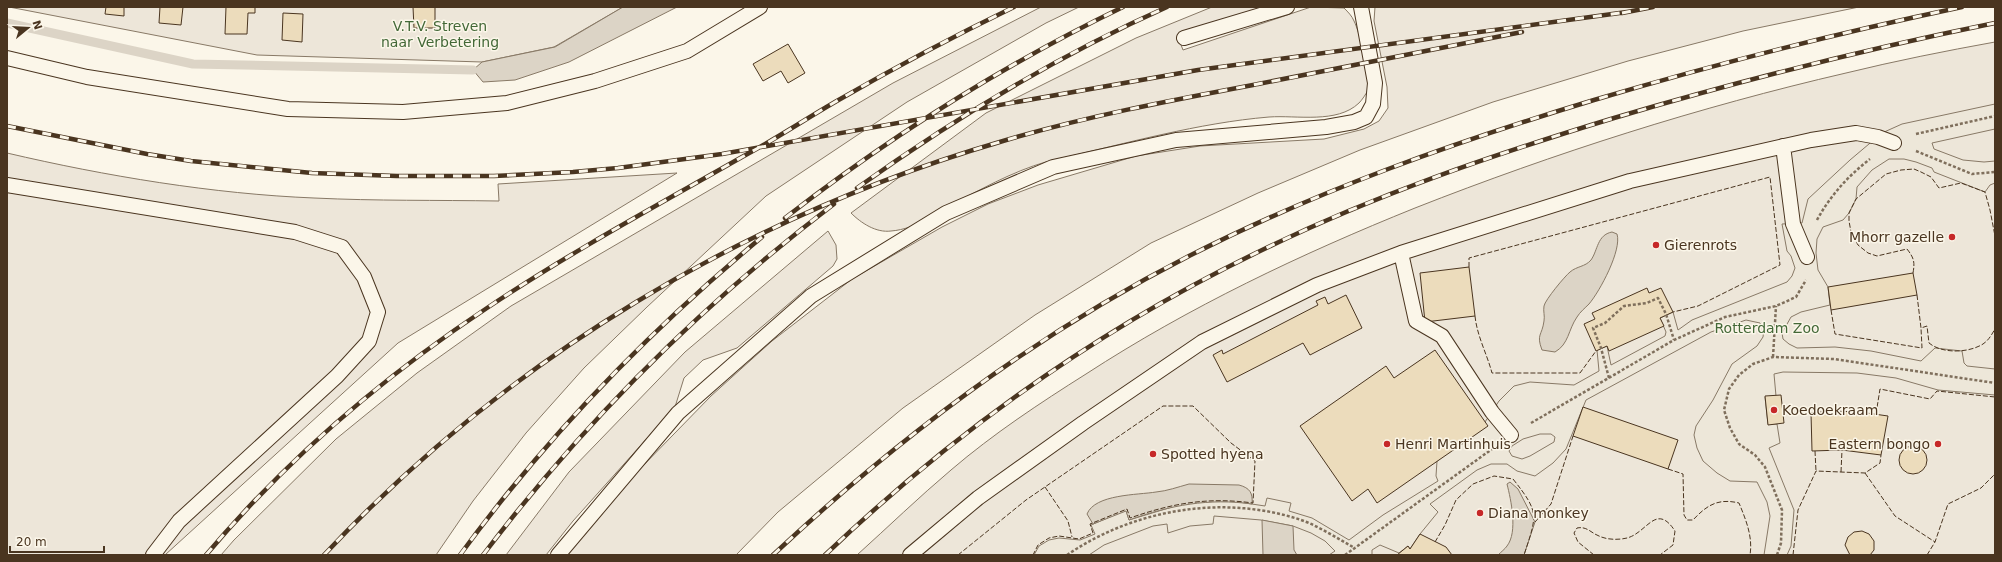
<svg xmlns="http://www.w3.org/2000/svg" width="2002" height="562" viewBox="0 0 2002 562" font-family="'DejaVu Sans',sans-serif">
<rect width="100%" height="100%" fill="#fbf6e9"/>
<path fill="#ede6d9" stroke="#887966" d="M9,7H623L554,47L482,62L257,55Z
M1041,7H1079L1046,23L907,102L766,196L647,307L584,368L526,433L473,501L436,555H221L234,540L336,439L417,373L511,306L893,83Z
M1212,7H1266L1178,37L1183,50L1311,7L1344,8C1348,12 1352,16 1354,21C1360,33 1372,78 1368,90C1366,94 1362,100 1359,103C1337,124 1297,115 1269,117C1198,123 1128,143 1058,159C1027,165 988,185 961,200C938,212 917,229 891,231C876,233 861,223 851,213L986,113L1136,38Z
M1375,7H1859L1743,31L1628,61L1493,102L1360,150L1258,193L1151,243L1035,315L903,408L778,512L736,555H567L635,474L711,396L772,341L852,279L942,227L988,204L1038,185L1136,156L1200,146L1324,139L1364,129L1379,121L1388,108L1387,87L1374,21Z
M1995,42V555H857C888,527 919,497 951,470C993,434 1040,403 1086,374C1189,307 1301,254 1415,208C1555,153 1699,107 1846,73C1895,61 1945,51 1995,42Z
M7,153C105,176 214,194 314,198C376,201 437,200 499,201L498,184L677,173L398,343L165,555H7Z
M828,231L836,245L837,259L833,266L737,348L703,360L684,378L675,407L573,521L546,555H506L569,472L685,352Z"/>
<path fill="#ede7d9" stroke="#887966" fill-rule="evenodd" d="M1995,104V129L1932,143L1934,149L1963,160L1984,162L1995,161V183L1990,185L1985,192L1934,172L1932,168L1916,162L1904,159H1889L1872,170L1857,187L1856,199L1849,213L1843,220L1823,227L1817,239L1816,253L1818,270L1828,287L1830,305L1801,312L1791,317L1782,333L1783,339L1789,344L1797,348L1835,347L1871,351L1921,361L1935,348L1962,351L1964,363L1967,366L1995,369V395L1938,390L1896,378L1857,373L1783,372L1774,374L1776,396L1765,397L1768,424H1777L1780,443L1769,448L1794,510L1791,546L1787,555H1764L1770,516L1767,502L1757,482L1730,481L1717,473L1703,461L1697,448L1694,435L1696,426L1713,400L1732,364L1757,346L1763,337L1764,329L1760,323L1746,320L1711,332L1586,400L1566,449L1553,463L1535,476L1517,471L1507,464H1491L1477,470L1430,504L1438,512L1420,534L1410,549L1408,546L1399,553L1380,545L1372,550V555H1329L1335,551L1325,541L1311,533L1293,526L1261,520L1214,516L1213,524L1190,526L1168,533L1167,524L1153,526L1104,545L1089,555H1034L1039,546L1049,540L1059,538L1080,540L1095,534L1091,525L1126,510L1129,520L1182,504L1198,502L1232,501L1265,506L1267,498L1291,503L1289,511L1312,518L1349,540L1383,515L1438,481L1436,476L1437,461L1485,422L1499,401L1514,386L1530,382L1574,385L1599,371L1597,350L1607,346L1611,365L1665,336L1666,332L1660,318L1673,312L1678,330L1692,320L1787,282L1792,276L1795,268L1791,256L1787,251L1782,224L1802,223L1808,199L1850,160L1882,133L1902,124ZM1540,434H1551L1555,437L1554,442L1530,456L1522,459L1512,456L1509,451L1512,446L1523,439Z"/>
<path fill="#dcd4c6" stroke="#887966" d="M623,7H677L569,62L515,80L483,82L473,70L482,62L555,47Z
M1612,232L1617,234C1622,250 1600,291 1589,304C1585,308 1580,312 1577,317C1568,330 1569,344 1555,352L1542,350C1536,334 1542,336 1544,321C1545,316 1543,311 1544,306C1545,300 1565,276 1570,272C1577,266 1585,267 1591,260C1598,250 1597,235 1612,232Z
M1510,482L1518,489L1535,522L1524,555H1498C1501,552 1505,549 1507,546C1518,532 1511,500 1507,484Z
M1189,484L1239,485C1250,488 1253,493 1252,504C1209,498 1171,505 1129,520L1126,511L1093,524L1087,514C1095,494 1138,495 1156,492C1167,491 1178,487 1189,484Z
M1262,520L1293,526L1294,550L1297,555H1263Z"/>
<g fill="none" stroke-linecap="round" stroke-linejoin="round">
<path stroke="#dcd4c6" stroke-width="9" d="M7,23L193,64L473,70"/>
</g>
<path fill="#ecdcbc" stroke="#4a3520" d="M106,7H124V16L105,14Z
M160,7H183L181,25L159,23Z
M226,7H255V13H248L247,34H225Z
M413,7H435V28H414Z
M283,13L303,14L302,42L282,40Z
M788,44L805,73L788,83L781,71L763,81L753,64Z
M1469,267L1475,316L1425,322L1420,273Z
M1913,273L1917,295L1831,310L1828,287Z
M1647,288L1649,293L1661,288L1673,312L1660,318L1664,326L1609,351L1607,346L1596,351L1584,324L1595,319L1592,313Z
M1346,295L1362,328L1310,355L1303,343L1227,382L1213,355L1222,350L1223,354L1318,305L1316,301L1325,297L1328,304Z
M1435,350L1488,426L1377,503L1368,489L1352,501L1300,426L1386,366L1394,378Z
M1781,395L1784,423L1768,425L1765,396Z
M1583,407L1678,440L1668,469L1573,436Z
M1831,411L1860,412L1888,416L1881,455L1842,450L1812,451L1811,413Z
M1899 460a14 14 0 1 1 28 0a14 14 0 1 1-28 0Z
M1862,531L1869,534L1874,541V550L1870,555H1850L1845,545L1848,537L1854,532Z
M1420,534L1446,547L1452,555H1397L1408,546L1410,549Z"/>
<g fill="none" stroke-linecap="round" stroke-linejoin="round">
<defs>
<path id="service" d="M1184,38L1287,7
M7,58L87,77L288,109L403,112L507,103L595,81L687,51L760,7
M1783,146L1793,224L1807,257
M7,185L295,232L342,247L364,277L378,312L369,341L337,376L179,521L153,555
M1401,253L1416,321L1442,336L1492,412L1511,435
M558,555L678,413L811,296L946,213L1053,167L1176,140L1326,127L1354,122L1366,117L1373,104L1375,83L1361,7
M910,555L978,498L1083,423L1202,342L1317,285L1401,253L1630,181L1811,140L1856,133L1878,137L1894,143"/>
</defs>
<use href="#service" stroke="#4a3520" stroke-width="16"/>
<path stroke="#7f6f5c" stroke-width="2.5" stroke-dasharray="3 2" stroke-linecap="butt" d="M1916,134L1995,116
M1916,151L1972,174L1995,172
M1817,220C1830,196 1848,176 1870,159
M1773,357L1776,306
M1609,378L1601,348L1593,328L1605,323L1624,306L1647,303L1658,298L1666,314L1674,340
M1531,423L1674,340L1725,317L1776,306L1796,297L1806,280
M1067,555C1133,510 1219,495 1295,518C1316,524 1336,538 1355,548
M1345,555L1492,449
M1777,555L1781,543L1782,510L1765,467L1755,455L1739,444L1730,428L1724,410L1729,389L1739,375L1753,364L1773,357L1834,359L1995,383"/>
<use href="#service" stroke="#fbf6e9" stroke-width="14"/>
<defs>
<path id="rail" d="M1622,13L1653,7
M7,126L147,154L191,161L312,173L397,176H494L573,172L618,168L722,154L1198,70L1627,12
M857,188C955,118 1057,56 1167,7
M785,218C891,136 1003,65 1123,7
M206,555C286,460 383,377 487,308C569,253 656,206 742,157C774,140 804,120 835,102C894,68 954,36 1014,7
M324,555C508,358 745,216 1003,141C1087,116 1173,100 1258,84C1346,67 1434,49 1522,32
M460,555C547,436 649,331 762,237
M483,555C584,422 701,305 834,204
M773,555C898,438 1036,334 1189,256C1319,190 1455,142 1594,100C1715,64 1838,33 1962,7
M825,555C953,433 1099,329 1258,252C1372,196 1492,155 1614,118C1739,81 1866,49 1995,23"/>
</defs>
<use href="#rail" stroke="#4a3520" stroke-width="4.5"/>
<use href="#rail" stroke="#fbf6e9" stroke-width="3" stroke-dasharray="9" stroke-linecap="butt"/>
<path stroke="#4a3520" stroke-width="1" stroke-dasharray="5 2" stroke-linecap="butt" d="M1469,267V258L1770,177L1780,265L1698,306L1673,312
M1913,273C1915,262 1914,258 1907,249L1877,256L1868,253L1858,245L1851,232L1849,221V213L1856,199L1886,174L1901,170L1914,169L1921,172L1931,177L1939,188L1961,183L1985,192L1990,210L1995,236
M1917,295L1921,328L1927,326L1929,343C1942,354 1969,353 1983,344C1989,340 1992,334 1995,329
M1831,310L1835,334L1922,348L1921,328
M1475,316C1477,336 1487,354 1492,373H1580L1596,351
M1876,414L1880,389L1930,399L1937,391L1995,397
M1815,451L1816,471
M1668,469L1683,474L1684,515L1687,520H1693C1707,505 1718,498 1739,503C1746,520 1753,537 1750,555
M1841,472L1842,450
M1865,473L1895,516L1935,542
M1045,487L1068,521L1072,537
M1535,522L1551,504L1573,436
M1435,542L1445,525L1456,500L1473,484L1494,476L1513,479C1540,513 1537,515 1524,555
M958,555L1026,500L1163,406H1193L1231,443L1255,461L1253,503C1208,497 1173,503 1130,518L1127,509L1090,524L1093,533L1079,539L1059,536L1049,538L1038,545L1033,555
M1504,555H1505
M1594,555L1578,542L1574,533L1577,528C1587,526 1591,533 1599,536C1607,540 1619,540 1627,538C1647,533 1656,502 1675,531L1673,545L1660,555
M1793,555L1798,510L1816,471L1865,473L1880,463L1881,455
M1927,555L1935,542L1948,504L1981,488L1995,474"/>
</g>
<g fill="#c62828" stroke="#fbf6e9" stroke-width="1.5">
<circle cx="1952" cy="237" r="4"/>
<circle cx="1656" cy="245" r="4"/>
<circle cx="1774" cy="410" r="4"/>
<circle cx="1387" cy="444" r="4"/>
<circle cx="1938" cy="444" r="4"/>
<circle cx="1153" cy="454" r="4"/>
<circle cx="1480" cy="513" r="4"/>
</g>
<g text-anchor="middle" stroke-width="3" stroke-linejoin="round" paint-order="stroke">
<g font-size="14" fill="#436837" stroke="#fbf6e9">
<text x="440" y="31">V.T.V. Streven<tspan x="440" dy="16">naar Verbetering</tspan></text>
<text x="1767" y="333">Rotterdam Zoo</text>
</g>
<g font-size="14" fill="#4a3520" stroke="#fbf6e9" text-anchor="start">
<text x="1944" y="242" text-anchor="end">Mhorr gazelle</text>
<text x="1664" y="250">Gierenrots</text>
<text x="1782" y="415">Koedoekraam</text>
<text x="1395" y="449">Henri Martinhuis</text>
<text x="1930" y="449" text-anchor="end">Eastern bongo</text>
<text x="1161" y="459">Spotted hyena</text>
<text x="1488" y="518">Diana monkey</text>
</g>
</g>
<rect width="2002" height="562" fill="none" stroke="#4a3520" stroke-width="16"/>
<g transform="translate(28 28) rotate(72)" stroke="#fbf6e9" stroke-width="3" paint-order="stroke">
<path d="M0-3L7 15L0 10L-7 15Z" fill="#4a3520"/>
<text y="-6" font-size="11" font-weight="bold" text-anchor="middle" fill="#4a3520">N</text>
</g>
<path d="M10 546v6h94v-6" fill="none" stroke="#4a3520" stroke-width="2"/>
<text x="16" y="546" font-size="12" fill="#4a3520" stroke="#fbf6e9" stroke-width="3" paint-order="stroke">20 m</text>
</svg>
